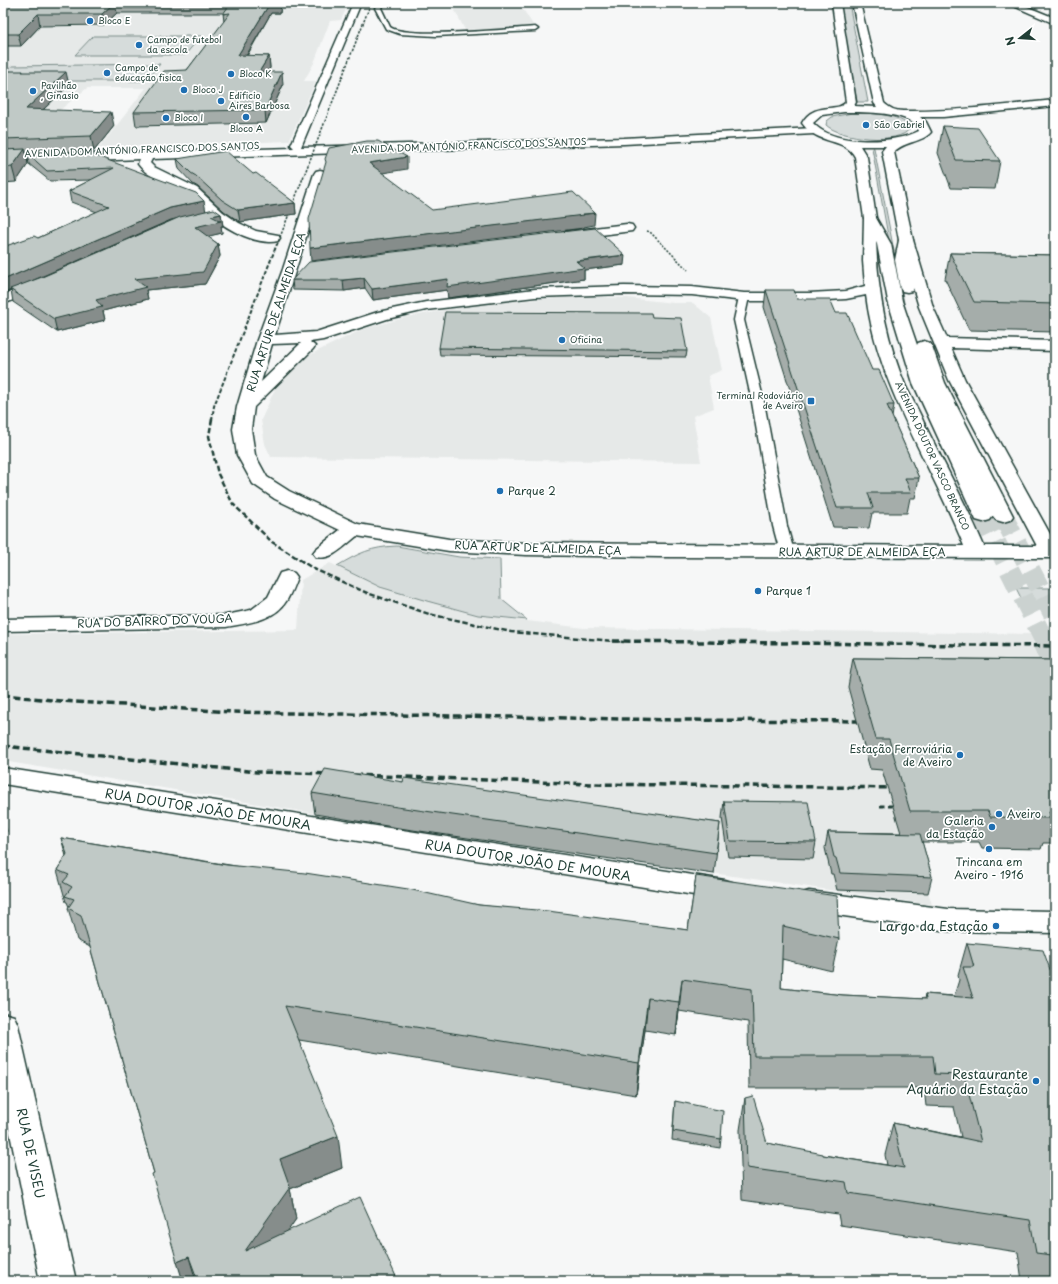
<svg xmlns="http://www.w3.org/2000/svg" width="1058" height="1284" viewBox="0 0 1058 1284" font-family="'Playpen Sans',sans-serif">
<rect width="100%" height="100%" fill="#f6f7f7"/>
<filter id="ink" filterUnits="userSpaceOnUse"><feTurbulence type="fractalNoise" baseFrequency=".025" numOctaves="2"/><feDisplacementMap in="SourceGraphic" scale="8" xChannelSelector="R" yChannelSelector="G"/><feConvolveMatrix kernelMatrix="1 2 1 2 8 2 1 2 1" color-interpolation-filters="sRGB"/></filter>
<g filter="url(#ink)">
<path fill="#e6e9e8" d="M3,3H349L341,20L330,21L314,63L304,81H316L289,141L99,148L146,88H87L49,119L3,114Z
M451,3H519L535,28L465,30Z
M581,296L627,298L674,303H693L711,318L722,370L708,376L714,408L693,416L701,462L271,457L265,444L261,420L275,389L301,359L363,329L407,317L479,304Z
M330,563L380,587L478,615L584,628L1036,634L1032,625H1055V843H1039L1041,849H982L979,842L913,840L932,905L395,827L3,761V634L298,630L301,580Z"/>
<path fill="#d6dcdb" stroke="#7a8c88" d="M840,3H849L868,102H857Z
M93,36H201L185,55H75Z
M160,64L146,81H53L3,74L12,66Z
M852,113C868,113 901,113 910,128C900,146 839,138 826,125L827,121L832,117Z
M872,148H874L906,313L902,312Z
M397,546L459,557L500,559L501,599L527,620L478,615L427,601L380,587L337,566C359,553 371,547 397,546Z
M1016,588H1055V609L1026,608Z"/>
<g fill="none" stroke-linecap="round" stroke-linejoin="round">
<path stroke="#cbd2d0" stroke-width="20" stroke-dasharray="20 10" stroke-linecap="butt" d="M983,516L1045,642
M1003,516L1055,618"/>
<path stroke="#cbd2d0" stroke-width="25" stroke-dasharray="25 12" stroke-linecap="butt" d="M1044,641L1055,663"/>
<defs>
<path id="lane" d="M378,3H384L381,8L390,27C405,39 511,29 535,27L538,29L535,31L436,36L400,34L386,29L375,8Z
M744,294L749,297L744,320L764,402L787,526L794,552L792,555L787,556L782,555L780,552L773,526L752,402L734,320L739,297Z"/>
<path id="street" d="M353,3H361L301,147L624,138L814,128L820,131L814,134L624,144L152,159L150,163L154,167L197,188L223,212L239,223L256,231L278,235L280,238L278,241C258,246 228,230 213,217C204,210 197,200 188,193C173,183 149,180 138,164L140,159L70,162L66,160L64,158L67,155L3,157V151L86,148L90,149L92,151L88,154L294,148L291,145Z
M320,170L324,171L326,174L275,335L316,332L378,312L426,302L535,289L624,286L692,287L744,293H809L846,291L865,286L863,261L864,218L865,215H875L876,218C875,276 883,333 906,387C912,399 919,411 924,423C944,464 966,504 984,546H1037L949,380L919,307L899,240L901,237H911L913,240L933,307L947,338L1055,341V351L951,348L965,380L1055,543V558L659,557L526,555L449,551L357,536C345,545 332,561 316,557L313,553L316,549L340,530L275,499L253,484L237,455L233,429L237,407L257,340L283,269L314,174L316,171ZM624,294L692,295L744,301H809L846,299L866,295C877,385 930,462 964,546L526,543L449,539L358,524L289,491L267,477L255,455L251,429L254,407L313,349L315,346L310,342L323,340L387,319L426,310L535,297ZM301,343L261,382L272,344Z
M627,224L632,225L634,228L632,231L569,239L564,238L562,235L564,232L569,231Z
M39,281L44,282L46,285L44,288L3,304V295Z
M287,571L294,573L297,577C294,585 291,593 287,600C275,621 247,623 226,627L3,631V619L226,615L251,610L268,597L280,573Z
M3,768L725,880L735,883L739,890L735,897L725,900L3,784Z
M809,891L948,909L1055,911V933L948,931L809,911L799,908L795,901L799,894Z"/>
<path id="secondary" d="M832,3H840L856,102L854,106L877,107L874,103L852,3H860L884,103C889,108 896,111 903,111C954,112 1005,105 1055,100V106L943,117H920L926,122L931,132C922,143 904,141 894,152L913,240L909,260L914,288L912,291L907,292L902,291L900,288L895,260L899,240L882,151L886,146H860L867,157L876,218L891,244L902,301L917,345L918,343L924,341L930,343L932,346L945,383L1013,516L1010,520L1003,522L996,520L993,516L956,440L993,516L990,520L983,522L976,520L913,383L888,301L877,244L864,218L855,157C845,137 818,146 802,123C814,101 838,113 846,102ZM844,112C862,112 913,111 919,131C894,144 833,146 813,123L822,115Z
M1007,3H1018L1055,18V24Z
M3,1013L14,1016L18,1025L76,1281H40L3,1099Z"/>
</defs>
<use href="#lane" stroke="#1f3d34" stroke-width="3"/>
<use href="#street" stroke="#1f3d34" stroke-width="3"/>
<use href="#secondary" stroke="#1f3d34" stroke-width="3"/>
<path stroke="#1f3d34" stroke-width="1.5" stroke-dasharray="2 1.5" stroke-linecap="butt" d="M647,231L650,232L688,270"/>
<path stroke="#1f3d34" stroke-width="3" stroke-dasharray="4.5 3.5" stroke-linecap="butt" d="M880,806H895
M3,821L6,832"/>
<use href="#lane" fill="#fff" fill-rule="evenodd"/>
<use href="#street" fill="#fff" fill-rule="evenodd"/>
<use href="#secondary" fill="#fff" fill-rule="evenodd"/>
<path stroke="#1f3d34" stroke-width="1.5" stroke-dasharray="2.5 1.5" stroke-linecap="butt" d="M277,245L371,3"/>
<path stroke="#1f3d34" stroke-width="2" stroke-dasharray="4 2" stroke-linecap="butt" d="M212,420L214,406L277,244"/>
<path stroke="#1f3d34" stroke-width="2.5" stroke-dasharray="5.5 2.5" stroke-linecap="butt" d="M212,419L209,436L218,474L233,504L272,542L314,569L367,593L429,614L511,632L624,642"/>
<path stroke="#1f3d34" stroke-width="3.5" stroke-dasharray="7 3.5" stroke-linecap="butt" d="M613,641L1055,646
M3,695L61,701L232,712L678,720L868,721
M3,746L257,772L334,774
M354,775L591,784L899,788"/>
</g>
<path fill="#a5adaa" stroke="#1f3d34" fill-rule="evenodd" d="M3,3H281L280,13H271L247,56H269L270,68L267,72L283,85L266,123L136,126L134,112L187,70L224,22L223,13H117L104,25L40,26L21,46H3Z
M3,71L23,72L69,85L43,110L114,126L94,151L26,153L28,164L16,182L3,183Z
M943,126L1000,161L995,189L951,188L938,153Z
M86,152L206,211L221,214L223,226H221L222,233L207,236L218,244L220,256L205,284L146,290L148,299L103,311L105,320L57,332L13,302L11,290L3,294V247L38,238L97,212L71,202L69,191L91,180L50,181L29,164L27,153ZM177,218L42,277L28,283L171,220Z
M177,159L253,174L295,203L296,214L240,222L224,211L198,187L193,184L179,169Z
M950,253L1055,255V332L969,330L945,279Z
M624,265L584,270V279L448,298L447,290L373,300L365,288L344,291L293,290L292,280Z
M766,290L797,299L872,370L894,405L892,417L919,478L915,498H910L907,513H872L869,528L833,527L764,307Z
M652,317L687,351L686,357L440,355L439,348Z
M853,658L1055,660V843H1043L1041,849L982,848L979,842H922L932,877L928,893L837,890L833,874H831L825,848L828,832L901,833L882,770L870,769L848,687Z
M403,782L720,823L714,874L399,828L315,814L312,793Z
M724,801L816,842L813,859L728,857L722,818Z
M61,838L479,905L688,930L696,876L839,939L832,971L782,959L781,988L843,995L924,999L925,994L954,996L959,980L958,975L967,943L1055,983V1281H1022L1018,1252L840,1225L838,1214L742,1200L740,1130L745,1098L767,1143L823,1155L887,1165L885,1155L893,1123L961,1137L954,1107L926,1106L924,1088H749L748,1022L679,1011L676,1035L645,1030L636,1095L299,1040L342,1168L290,1189L296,1219L287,1231L398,1281H183L154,1173L90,947L77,940L68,908L69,907L67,902H66L57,870L66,856Z
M675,1101L721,1139L720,1148L672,1140Z"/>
<path fill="#868d8b" stroke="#1f3d34" d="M114,3H115L117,13L104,25L102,14Z
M270,3H281L280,13H271L239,68L238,55Z
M38,14L40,26L21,46L18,34Z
M269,56L270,68L260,85L259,72Z
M66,72L69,85L29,123L26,109Z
M282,72L283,85L266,123L265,110Z
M111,112L114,126L94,151L91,136Z
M25,149L28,164L16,182L12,167Z
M407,157V169L370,175L369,163Z
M204,201L206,212L171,220L11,290L10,289L11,290L3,294V280L170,208Z
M295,203L296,214L240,222L238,210Z
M595,213L594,225L584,227V228L311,261L310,248Z
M221,214L223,226H221L222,233L197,239L195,227L211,216Z
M218,244L220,256L205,284L146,290L148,299L103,311L105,320L57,332L54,319L96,300L134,279Z
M625,255L624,265L584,270V279L448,298L447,290L373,300L372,289Z
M364,278L365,288L344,291L343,280Z
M682,979L679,1011L676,1035L679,1002Z
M648,998L645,1030L636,1095L639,1063Z
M338,1136L342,1168L290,1189L296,1219L254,1281L245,1251L280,1159Z
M189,1257L196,1281H183L177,1262Z"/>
<path fill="#c0c9c6" stroke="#1f3d34" d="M3,3H114L102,14H38L18,34H3Z
M231,3H270L238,55L269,56L259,72H282L265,110L134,112L164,71L187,70L230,13L223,14Z
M3,71H23L22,72H66L26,109L111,112L91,136L3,139Z
M943,126L978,128L1000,161L956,160Z
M367,141H378L407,157L369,163L432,210L573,192L595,213L583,214L584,215L310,248L309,219L326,162L325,159L329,148Z
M25,149L12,167L3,168V150Z
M226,151L253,174L256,173L295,203L238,210L222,200L196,176L191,173L177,159Z
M86,152L196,193L204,201L170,208L3,280V247L34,236L38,238L109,206L69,191L114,168L47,171L27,153Z
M214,209L221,214L211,216L221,221L195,227L218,244L203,272L134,279L146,287L96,300L102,307L54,319L10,289L42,277L180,217Z
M595,228L625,255L576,261L584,268L447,287L448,279L372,289L364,278L343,280H292L309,262Z
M950,253L1055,255V304L974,302Z
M766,290H794L797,299H830L836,313H847L872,370H879L894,405H887L919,478H905L911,493H868L873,508H837Z
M445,312L651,313L652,317L681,318L687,351L439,348Z
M853,658L1055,660V812H1049L1051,818L990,817L988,811H910L889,739H876Z
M325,769L403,782L404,778L720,823L716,853L397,807L312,793Z
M724,801L808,802L816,842L730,841Z
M828,832L920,834L932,877L840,873L836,858L834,857Z
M61,838L227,865L305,873L408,889L479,905L548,911L688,930L696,876L837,896L839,939L783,926L781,988L843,995L926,999L925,994L973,998L963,967H974L967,943L1043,950L1055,983V1269L1052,1255L1036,1253L1030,1220L848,1193L846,1182L747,1168L745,1098L753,1096L767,1143L823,1154V1155L904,1168L893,1123L981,1142L964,1075L935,1074L933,1056H754L752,989L682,979L679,1002L648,998L639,1063L285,1006L338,1136L280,1159L290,1187L245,1251L360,1197L398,1281H198L189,1257L177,1262L152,1174L154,1173L81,915L68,908L74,899L65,896L72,887L63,882L69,875L57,870L67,854Z
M675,1101L723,1111L721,1139L673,1131Z"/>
</g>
<g fill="#1f6fb2" stroke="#fff" stroke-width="1.5">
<circle cx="90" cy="21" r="4"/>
<circle cx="139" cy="45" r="4"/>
<circle cx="107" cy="73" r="4"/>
<circle cx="231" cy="74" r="4"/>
<circle cx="184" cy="90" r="4"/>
<circle cx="33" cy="91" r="4"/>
<circle cx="221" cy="101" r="4"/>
<circle cx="246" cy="117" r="4"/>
<circle cx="166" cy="118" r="4"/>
<circle cx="866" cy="125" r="4"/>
<circle cx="562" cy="340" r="4"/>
<rect x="807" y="397" width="8" height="8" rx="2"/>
<circle cx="500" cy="491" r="4"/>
<circle cx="758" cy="591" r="4"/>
<circle cx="960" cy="755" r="4"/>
<circle cx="999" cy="814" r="4"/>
<circle cx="992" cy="827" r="4"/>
<circle cx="989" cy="849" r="4"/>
<circle cx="996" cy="926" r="4"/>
<circle cx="1036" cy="1081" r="4"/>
</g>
<g text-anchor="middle" stroke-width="3.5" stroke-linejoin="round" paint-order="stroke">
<g font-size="9" fill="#1f3d34" stroke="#fff" text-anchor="start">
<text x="98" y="24">Bloco E</text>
<text x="147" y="43">Campo de futebol<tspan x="147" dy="10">da escola</tspan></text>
<text x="115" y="71">Campo de<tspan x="115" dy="10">educação fisica</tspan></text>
<text x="239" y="77">Bloco K</text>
<text x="41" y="89">Pavilhão<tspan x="41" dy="10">, Ginasio</tspan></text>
<text x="192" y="93">Bloco J</text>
<text x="229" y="99">Edificio<tspan x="229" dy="10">Aires Barbosa</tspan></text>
<text x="174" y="121">Bloco I</text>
<text x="874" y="128">São Gabriel</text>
<text x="246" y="132" text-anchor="middle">Bloco A</text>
<text x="570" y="343">Oficina</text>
<text x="803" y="399" text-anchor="end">Terminal Rodoviário<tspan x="803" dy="10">de Aveiro</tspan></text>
</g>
<g font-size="9" fill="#1f3d34" stroke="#fff">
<text transform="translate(469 146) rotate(-2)" y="3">AVENIDA DOM ANTÓNIO FRANCISCO DOS SANTOS</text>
<text transform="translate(142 150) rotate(-2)" y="3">AVENIDA DOM ANTÓNIO FRANCISCO DOS SANTOS</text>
<text transform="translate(932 456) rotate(65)" y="3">AVENIDA DOUTOR VASCO BRANCO</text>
</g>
<g font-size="11" fill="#1f3d34" stroke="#fff">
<text transform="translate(276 312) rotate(-72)" y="4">RUA ARTUR DE ALMEIDA EÇA</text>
<text transform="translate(538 548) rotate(2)" y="4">RUA ARTUR DE ALMEIDA EÇA</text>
<text x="862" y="556">RUA ARTUR DE ALMEIDA EÇA</text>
<text transform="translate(155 621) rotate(-2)" y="4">RUA DO BAIRRO DO VOUGA</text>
</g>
<g font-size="11" fill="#1f3d34" stroke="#fff" text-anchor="start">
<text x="508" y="495">Parque 2</text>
<text x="766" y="595">Parque 1</text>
<text x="952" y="753" text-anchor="end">Estação Ferroviária<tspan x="952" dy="13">de Aveiro</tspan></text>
<text x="1007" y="818">Aveiro</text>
<text x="984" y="825" text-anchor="end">Galeria<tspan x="984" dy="13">da Estação</tspan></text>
<text x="989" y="866" text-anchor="middle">Trincana em<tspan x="989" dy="13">Aveiro - 1916</tspan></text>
</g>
<g font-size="13" fill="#1f3d34" stroke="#fff">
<text transform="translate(208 809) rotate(9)" y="5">RUA DOUTOR JOÃO DE MOURA</text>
<text transform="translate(528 860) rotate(9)" y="5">RUA DOUTOR JOÃO DE MOURA</text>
<text transform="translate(31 1153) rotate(78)" y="5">RUA DE VISEU</text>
</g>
<g font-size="13" fill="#1f3d34" stroke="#fff" text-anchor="end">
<text x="988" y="931">Largo da Estação</text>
<text x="1028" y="1079">Restaurante<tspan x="1028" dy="15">Aquário da Estação</tspan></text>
</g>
</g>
<rect width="1058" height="1284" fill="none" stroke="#fff" stroke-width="16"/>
<rect x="8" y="8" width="1042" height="1268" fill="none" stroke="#1f3d34" stroke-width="1.5" filter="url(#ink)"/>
<g transform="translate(1020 38) rotate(253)" stroke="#ffffff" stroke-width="3" paint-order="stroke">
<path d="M0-3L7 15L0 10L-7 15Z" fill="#1f3d34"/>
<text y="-6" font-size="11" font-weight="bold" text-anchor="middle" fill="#1f3d34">N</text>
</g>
</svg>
